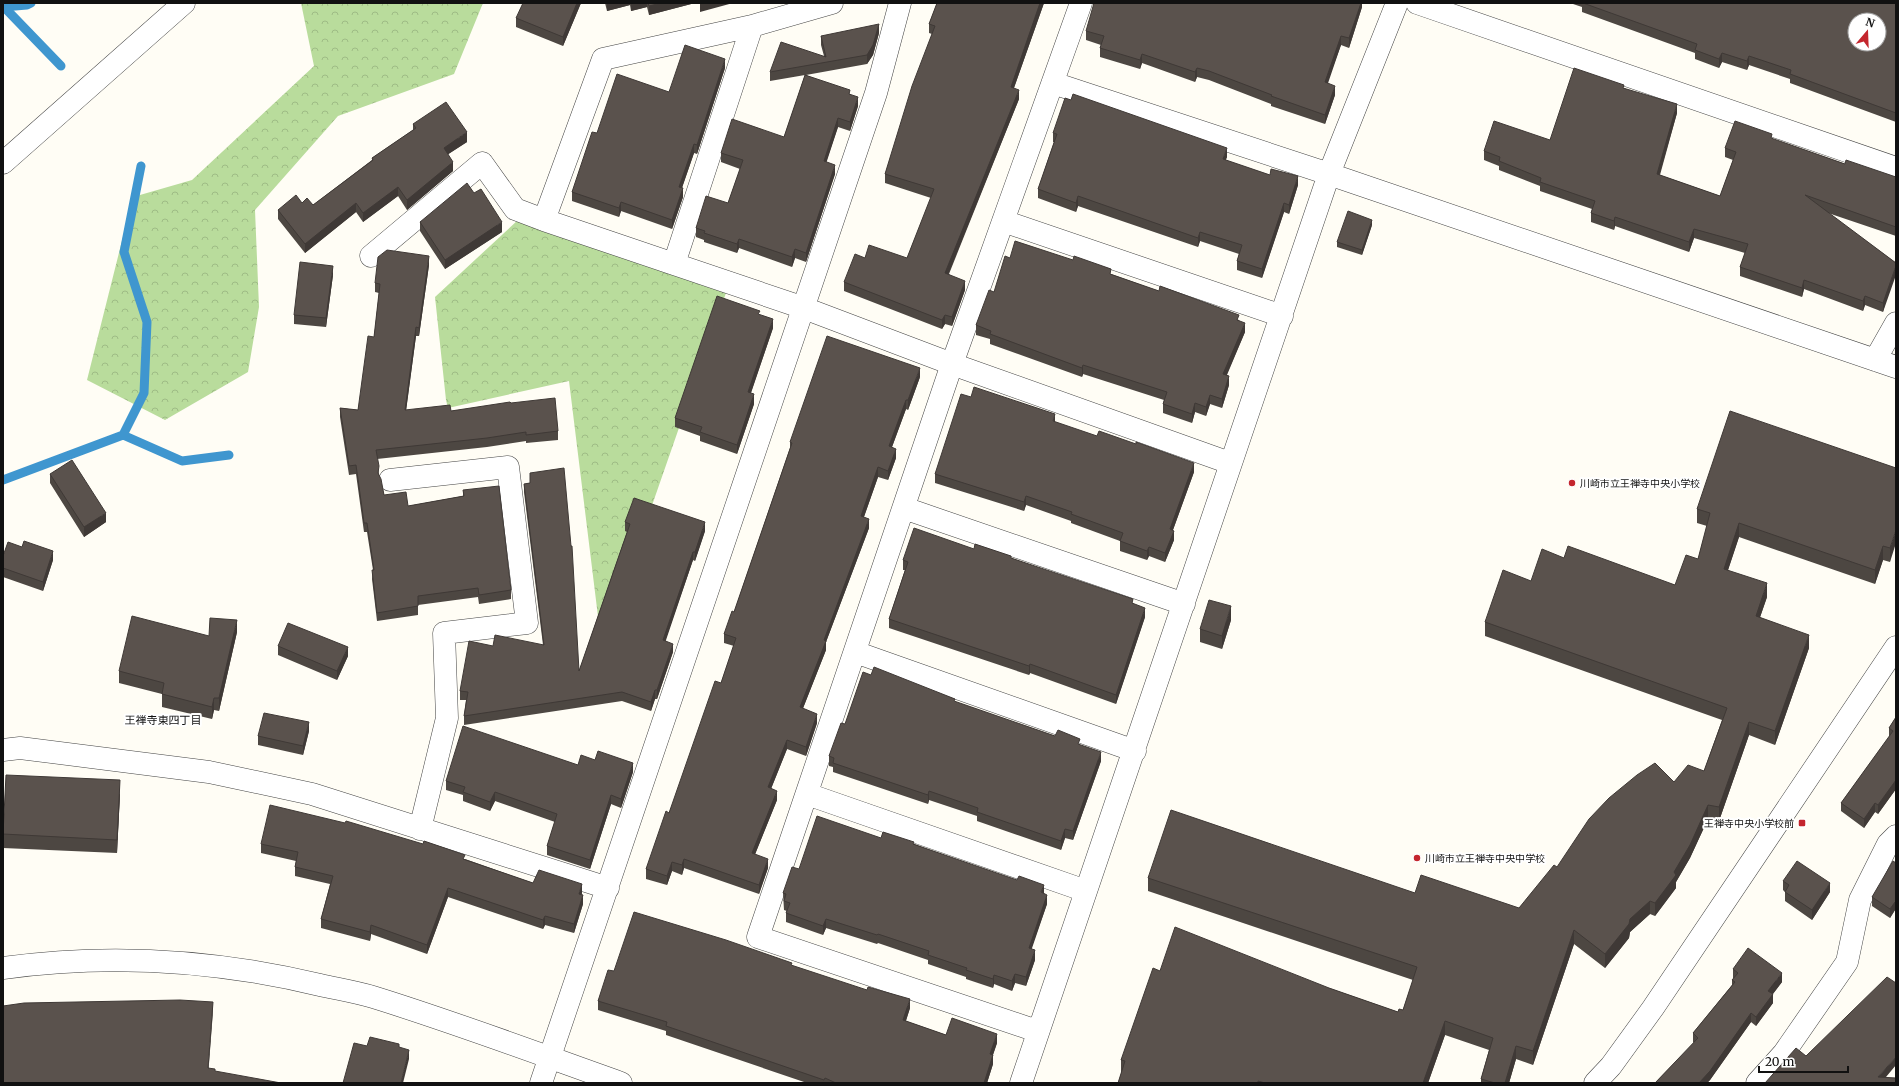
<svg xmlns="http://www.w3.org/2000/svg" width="1899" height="1086" viewBox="0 0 1899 1086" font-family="Merriweather,'Noto Sans JP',serif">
<defs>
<pattern id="forest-crowns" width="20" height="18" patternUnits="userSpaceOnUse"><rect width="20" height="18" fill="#b9dc9c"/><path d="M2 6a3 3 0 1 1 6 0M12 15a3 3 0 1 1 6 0" fill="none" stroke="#9ebc85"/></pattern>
</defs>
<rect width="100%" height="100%" fill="#fffdf5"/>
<path fill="url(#forest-crowns)" d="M301,3H483L454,74L338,116L255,210L259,307L248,372L165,420L87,380L133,197L192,180L314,66Z
M518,220L727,290L602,649L569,381L448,408L446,400L435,297Z"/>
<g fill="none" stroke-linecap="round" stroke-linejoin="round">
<path stroke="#3f96cf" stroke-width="9" d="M3,7L27,5L31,3
M4,7L61,66
M123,435L182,461L229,455
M3,480L123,435L144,393L147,322L124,252L141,166"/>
<defs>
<path id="minor" d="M832,3L752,26L603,59L544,220L804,308L952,364L1230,463
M1417,3L1896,168
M1053,83L1329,174L1896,367
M1003,221L1282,316
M371,256L482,163L515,209L544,220
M674,264L752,26
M1875,360L1896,323
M390,480L508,467L527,623L444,633L447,718L420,829
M904,508L1184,604
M855,652L1135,751
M3,750L20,748L209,772L312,794L608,888
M807,794L1086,891
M1037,1031L758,937L952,364L1081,3
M541,1083L876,93L900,3
M1021,1083L1329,174L1397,3
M1757,1083L1784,1053L1847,962L1860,900L1888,844L1896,836"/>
<path id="tertiary" d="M3,163L184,3
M3,968C110,953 216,960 320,985C338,989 356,992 373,997C457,1023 539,1054 621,1083
M1595,1083L1611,1066L1653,1008L1896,647"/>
</defs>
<use href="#minor" stroke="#444" stroke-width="23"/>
<use href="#tertiary" stroke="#444" stroke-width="23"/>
<use href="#minor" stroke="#fff" stroke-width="22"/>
<use href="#tertiary" stroke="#fff" stroke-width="22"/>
</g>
<path fill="#4d4742" d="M581,3L563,46L516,27V18Z
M605,3H695L649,15L647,7L631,11L630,5L607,11Z
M937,3H1044L1014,88L1019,99L949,274L965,290L952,326L945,324L942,329L844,291V282L865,258H907L931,198L885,183V174L932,34L929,33V24Z
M1362,3V7L1349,48L1341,45L1327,83L1335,95L1325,124L1271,106V104L1209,80L1197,77L1195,82L1142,63L1140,69L1100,57V48L1101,45L1086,40V31Z
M1570,3H1896V122L1790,83V79L1749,65L1747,70L1722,62L1719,68L1695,59V53L1582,12V7Z
M879,33L873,55L867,64L806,75L850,94L858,106L850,131L838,127L826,162L835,174L806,262L795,258L792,267L739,248L737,253L704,242V240L696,237V228L728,203L740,169L721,162V153L784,137L805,75L770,81V72L824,56L821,45V36Z
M725,68L697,154L694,153L682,188L683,197L672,229L621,211L619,217L572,201V192L597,133L669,92Z
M1624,88L1677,113L1660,175L1720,196L1733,160L1725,157V148L1772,139L1845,164L1896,177V236L1828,213L1896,263L1883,312L1865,305L1863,311L1804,289L1802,297L1740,276V267L1745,253L1694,238L1689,252L1615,226L1614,230L1591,222V213L1592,209L1540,191V186L1499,170V166L1484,160V151L1550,140Z
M413,124L467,142L448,154L453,171L407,210L398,196L363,222L356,212L305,253L278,219V210L302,203L313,205L372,160V158L413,130Z
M1053,133L1227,157L1225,160L1298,185L1289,214L1284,212L1262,278L1237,270V261L1239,254L1200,241L1198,247L1078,206L1076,212L1038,198V189L1054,142H1053Z
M474,193L502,232L445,269L420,231V222Z
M1372,225L1362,255L1337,247V242Z
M1010,258L1111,274L1239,320L1245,332L1227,375L1229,385L1222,408L1210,404L1206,416L1195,412L1192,423L1163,413V404L1164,400L1083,374L1082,377L990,344V339L976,335V325L994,292Z
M429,265L419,336H416L406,410L451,411L511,403L558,431V440L526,443V441L487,447L377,459L379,475L384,495L408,506L463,496V490L511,590V599L479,604L478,597L418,605V615L377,621L372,579L373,570L367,532H364L356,474L349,475L340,417V408L358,410L374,337L379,293L375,292V283Z
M333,275L326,327L294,324V315Z
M760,315L773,328L751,393L754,404L737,454L700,441V436L675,427V418Z
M920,377L908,410L906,409L892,447L896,458L888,480L878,477L864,517L869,528L826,642V650L803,708L817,723L806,756L787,749L771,789L777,800L755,854L768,868L759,894L684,868L682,875L672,871L667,885L646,879V869L669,813L721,683L734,646L724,643V634L734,612L790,448V442Z
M1055,422L1194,472L1173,530L1174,540L1165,562L1149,556L1147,560L1120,551V541L1071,523V521L1026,505L1024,511L935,483V474Z
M1896,468L1890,562L1883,560L1875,584L1739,537L1728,570L1767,597L1760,617L1809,648L1775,745L1749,735L1719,821L1708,819L1690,858L1676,882V888L1655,916L1650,914L1630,932L1629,938L1605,968L1574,944L1533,1065L1516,1059L1509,1083H1481V1079L1489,1050L1445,1035L1428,1083H1118L1121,1074V1060L1160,971L1329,988L1398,1012L1403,1010L1413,980L1148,891V878L1415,893L1519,908L1557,867L1674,782L1704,771L1722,720L1485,636V622L1531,581L1564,558L1675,585L1698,559L1707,526L1697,523V509Z
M530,473L579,671L627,532L625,531V522L705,531L695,561L693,560L665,641L673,652L657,699H655L651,711L622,701L464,725V716L466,700H460V691L493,646L543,645L524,492V484L530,483Z
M50,474L106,522L84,537L50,483Z
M974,549L1011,558L1133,603L1145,617L1116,704L1030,673L1029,675L889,628V619L905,570H903V560Z
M3,556L53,560L43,591L3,577Z
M1231,620L1222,649L1200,642V629Z
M237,632L219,711L214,710L212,719L162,707V694L119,683V671L209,636Z
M278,646L348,656L337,680L278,655Z
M955,702L1080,745L1101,761L1073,840L1065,838L1061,850L977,821V816L929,800L928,804L833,772V767L829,766V756L845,724Z
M1896,717V789L1878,814L1875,812L1864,828L1841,811V803L1889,737V728Z
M309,731L303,755L258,745V736Z
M578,765L633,772L621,808L611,804L590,869L547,855V846L555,822L495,801L490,811L463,801V795L446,790V781Z
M120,794L117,853L3,848V830Z
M881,838L914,844L1044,893L1047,904L1031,949L1035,960L1026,986L1015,983L1012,991L994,984L993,988L966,979V977L928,964V960L878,943L877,944L826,928L823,935L786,922V913L787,911L784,910L783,893Z
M261,844L465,859L533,883L582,893L581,895L583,904L574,933L545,925L543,929L448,897L427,954L371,934L370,941L321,928V919L330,884L295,876V867L296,861L261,853Z
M1896,863V911L1895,910L1890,918L1872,906V897Z
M1783,881L1830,892L1812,920L1785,901V892L1783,890Z
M792,966L910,1008L906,1021L946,1035L997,1043L993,1055V1064L987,1083H807L666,1035V1031L598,1010V1001L614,971Z
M1733,969L1782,982L1773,994V1003L1756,1026L1751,1022L1710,1080L1707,1083H1655L1694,1043L1693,1042V1033L1732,985V980L1734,979L1733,978Z"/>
<path fill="#3f3936" d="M577,3H581L563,46V37Z
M607,3H630V5L607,11Z
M631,3H647V7L631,11Z
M661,3H695L649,15V6Z
M700,3H733L700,12Z
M1040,3H1044L1011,96V87Z
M1361,3H1362V7L1349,48V38Z
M879,24V33L873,55L867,64V55Z
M1341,36V45L1325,92V82Z
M1722,53V62L1719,68V59Z
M1142,54V63L1140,69V60Z
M1749,56V65L1747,70V61Z
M725,59V68L697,154V145Z
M1197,68V77L1195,82V72Z
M1335,86V95L1325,124V115Z
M1019,90V99L945,282V273Z
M858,97V106L850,131V122Z
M1677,104V113L1657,183V174Z
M838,118V127L824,170V161Z
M467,132V142L444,157V148Z
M694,144V153L679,196V187Z
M1227,148V157L1223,168V159Z
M453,162V171L407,210V200Z
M835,165V174L806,262V253Z
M1298,176V185L1289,214V205Z
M398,187V196L363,222V213Z
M683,188V197L672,229V220Z
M1078,196V206L1076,212V203Z
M621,202V211L619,217V208Z
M356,203V212L305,253V244Z
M1284,203V212L1262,278V269Z
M1615,217V226L1614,230V221Z
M1372,220V225L1362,255V250Z
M502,222V232L445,269V260Z
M1694,229V238L1689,252V242Z
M1200,232V241L1198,247V238Z
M739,239V248L737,253V244Z
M795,249V258L792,267V257Z
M429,256V265L419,336V328Z
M333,266V275L326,327V318Z
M1896,266V275L1883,312V303Z
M1804,280V289L1802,297V288Z
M965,281V290L952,326V317Z
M1865,296V305L1863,311V301Z
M945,315V324L942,329V320Z
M773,319V328L748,401V392Z
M1245,323V332L1223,383V374Z
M416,327V336L405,419V410Z
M1083,365V374L1082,377V368Z
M920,368V377L908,410V400Z
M1229,376V385L1222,408V399Z
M754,394V404L737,454V445Z
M1210,395V404L1206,416V407Z
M906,400V409L889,455V446Z
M1195,403V412L1192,423V414Z
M1055,414V423L1053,421Z
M896,449V458L888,480V471Z
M1194,463V472L1170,538V529Z
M878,467V477L861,525V516Z
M1026,496V505L1024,511V502Z
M106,513V522L84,537V527Z
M869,519V528L826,642V650L800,716V707L824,640Z
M705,522V531L695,561V552Z
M1739,523V537L1724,582V569Z
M1896,530V543L1890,562V548Z
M1174,531V540L1165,562V553Z
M1883,546V560L1875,584V570Z
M1149,547V556L1147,560V551Z
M53,551V560L43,591V582Z
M693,552V560L663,649V640Z
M1767,583V597L1756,629V616Z
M1231,606V620L1222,649V636Z
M1145,608V617L1116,704V695Z
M237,620V632L219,711V698Z
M1809,635V648L1775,745V731Z
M673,644V652L657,699V690Z
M348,647V656L337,680V671Z
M1030,664V673L1029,675V666Z
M655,690V699L651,711V702Z
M214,698V710L212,719V707Z
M817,714V723L806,756V747Z
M309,722V731L303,755V746Z
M1749,722V735L1719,821V807Z
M787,740V749L768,796V787Z
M1101,752V761L1073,840V831Z
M633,763V772L621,808V799Z
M120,780V794L117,853V840Z
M1896,780V789L1878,814V805Z
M777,791V800L752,862V853Z
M929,791V800L928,804V795Z
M495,792V801L490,811V802Z
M611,795V804L590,869V860Z
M1875,803V812L1864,828V819Z
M1708,805V819L1690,858L1676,882V888L1655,916V903L1674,872Z
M1065,829V838L1061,850V841Z
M684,859V868L682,875V865Z
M768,859V868L759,894V885Z
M672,862V871L667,885V876Z
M1830,883V892L1812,920V910Z
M582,884V893L579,903V894Z
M1044,885V894L1041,892Z
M448,888V897L427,954V945Z
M583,895V904L574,933V924Z
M1047,895V904L1029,957V948Z
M1650,901V914L1630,932L1629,938L1605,968V954L1630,919Z
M1895,902V910L1890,918V909Z
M545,916V925L543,929V920Z
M826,919V928L823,935V926Z
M371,925V934L370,941V932Z
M1574,930V944L1533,1065V1051Z
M1035,950V960L1026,986V977Z
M1782,973V982L1768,1000V991Z
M1015,974V983L1012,991V981Z
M994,975V984L993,988V979Z
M1773,994V1003L1756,1026V1017Z
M910,999V1008L903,1029V1020Z
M213,1002V1011L208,1077V1068Z
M1751,1013V1022L1710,1080L1707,1083H1699Z
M1445,1021V1035L1428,1083H1423Z
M997,1034V1043L990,1063V1054Z
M1516,1046V1059L1509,1083H1505Z
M409,1050V1059L403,1083H401Z
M993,1055V1064L987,1083H984Z
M1896,1057V1065L1881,1083L1878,1077Z"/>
<path fill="#5a524d" stroke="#3f3936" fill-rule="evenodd" d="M523,3H577L563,37L516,18Z
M648,3H661L649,6Z
M937,3H1040L1011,87L1019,90L945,273L965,281L952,317L945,315L942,320L844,282L855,254L865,258L869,245L907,258L934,189L885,174L912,86L935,26L929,24Z
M1094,3H1361L1349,38L1341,36L1325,82L1335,86L1325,115L1271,96L1272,95L1209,71L1197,68L1195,72L1142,54L1140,60L1100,48L1104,36L1086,31Z
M1583,3H1896V113L1790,74L1791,70L1749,56L1747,61L1722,53L1719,59L1695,50L1697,44ZM1855,20H1879V44H1855Z
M879,24L873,45L867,55L770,72L781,42L826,57L821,36Z
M685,45L725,59L697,145L694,144L679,187L683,188L672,220L621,202L619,208L572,192L592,132L597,133L617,74L669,92Z
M1574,68L1624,85L1623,88L1677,104L1657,174L1720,196L1736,152L1725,148L1735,121L1772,134L1771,138L1845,164L1846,160L1896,177V227L1805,195L1896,263V266L1883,303L1865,296L1863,301L1804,280L1802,288L1740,267L1748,244L1694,229L1689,242L1615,217L1614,221L1591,213L1595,201L1540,182L1541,178L1499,161L1500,157L1484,151L1494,121L1550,140Z
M805,75L850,90L849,94L858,97L850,122L838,118L824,161L835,165L806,253L795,249L792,257L739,239L737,244L704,233L705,231L696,228L706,196L728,203L743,160L721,153L732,119L784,137Z
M1073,94L1227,148L1223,159L1270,175L1271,169L1298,176L1289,205L1284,203L1262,269L1237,261L1242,245L1200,232L1198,238L1078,196L1076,203L1038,189L1057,134L1053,133L1065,98L1071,100Z
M446,102L467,132L444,148L453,162L407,200L398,187L363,213L356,203L305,244L278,210L296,195L302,203L307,198L313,205L373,160L372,158L416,128L413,124Z
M467,183L474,193L481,189L502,222L445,260L420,222Z
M1348,211L1372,220L1362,250L1337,242Z
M1015,241L1073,260L1074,256L1111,269L1110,274L1159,291L1160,286L1239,315L1237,320L1245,323L1223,374L1229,376L1222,399L1210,395L1206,407L1195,403L1192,414L1163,404L1167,392L1083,365L1082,368L990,334L991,331L976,325L989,290L994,292L1005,256L1010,258Z
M387,250L429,256L419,328L416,327L405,410L450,405L451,411L510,402L511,403L555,398L558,431L526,435V432L487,438L376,450L379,466L378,473L381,479L384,495L406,492L408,506L464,496L463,490L499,486L511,590L479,595L478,588L418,596V606L377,613L372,570H374L367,523H364L356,465L349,466L340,408L358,410L368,336L374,337L380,284L375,283L378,257Z
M300,262L333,266L326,318L294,315Z
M717,296L760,311L758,314L773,319L748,392L754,394L737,445L700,432L702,427L675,418Z
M827,336L920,368L908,400H906L889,446L896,449L888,471L878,467L861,516L869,519L824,640L826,641L800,707L817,714L806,747L787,740L768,787L777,791L752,853L768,859L759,885L684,859L682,865L672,862L667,876L646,869L666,811L669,813L715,681L721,683L736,638L724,634L732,611L734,612L767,516L792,443L790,442Z
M974,387L1055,414L1053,421L1097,436L1099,431L1136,444V442L1194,463L1170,529L1174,531L1165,553L1149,547L1147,551L1120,541L1123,533L1071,514L1072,512L1026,496L1024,502L935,474L961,394L971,397Z
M1730,411L1896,468V530L1890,548L1883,546L1875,570L1739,523L1724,569L1767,583L1756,616L1809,635L1775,731L1749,722L1719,807L1708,805L1690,845L1674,872L1676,875L1655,903L1650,901L1630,919L1629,924L1605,954L1574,930L1533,1051L1516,1046L1505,1083H1495L1481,1079L1493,1038L1445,1021L1423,1083H1265L1258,1081V1083H1118L1125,1061L1121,1060L1153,968L1160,971L1175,927L1329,988L1398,1012L1399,1009L1403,1010L1417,967L1148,878L1171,810L1415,893L1421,875L1519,908L1554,865L1557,867L1589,819L1609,798L1637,775L1655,763L1674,782L1688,765L1704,771L1727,708L1485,622L1503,570L1531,581L1542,549L1564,558L1568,546L1675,585L1686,555L1698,559L1710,513L1697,509Z
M72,460L106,513L84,527L50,474Z
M564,468L571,546H572L579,671L630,524L625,522L634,498L705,522L695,552H693L663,640L673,644L657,690H655L651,702L622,692L464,716L468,692L460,691L469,641L493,646L495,635L544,645L524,484L530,483V473Z
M914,528L974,549L975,544L1011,556V558L1133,599L1132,603L1145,608L1116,695L1030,664L1029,666L889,619L908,562L903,560Z
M24,541L53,551L43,582L3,568V556L8,542L22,547Z
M1209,600L1231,606L1222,636L1200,629Z
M132,616L209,636L210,618L237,620L219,698H214L212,707L162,694L164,683L119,671Z
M288,623L348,647L337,671L278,646Z
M874,667L955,699L954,701L1055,736L1058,730L1080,739L1078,744L1101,752L1073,831L1065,829L1061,841L977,812L978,808L929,791L928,795L833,763L834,758L829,756L841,723L845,724L863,672L871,675Z
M264,713L309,722L303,746L258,736Z
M1896,717V780L1878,805L1875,803L1864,819L1841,803L1893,731L1889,728Z
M463,726L578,765L581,755L595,760L598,751L633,763L621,799L611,795L590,860L547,846L557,814L495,792L490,802L463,792L465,787L446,781Z
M6,775L120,780L117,840L3,834Z
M270,805L345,823L346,821L423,844L424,841L465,855L463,859L533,883L539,870L582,884L579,894L583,895L574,924L545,916L543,920L448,888L427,945L371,925L370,932L321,919L333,876L295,867L298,852L261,844Z
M817,816L881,838L883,832L914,842L913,844L1017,880L1019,876L1044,885L1041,892L1047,895L1029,948L1035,950L1026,977L1015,974L1012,981L994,975L993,979L966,970L967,968L928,955L929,951L878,934L877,935L826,919L823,926L786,913L790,903L784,901L786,894L783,893L792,867L799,869Z
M1797,861L1830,883L1812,910L1785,892L1789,885L1783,881Z
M1893,861L1896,863V902H1895L1890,909L1872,897Z
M634,912L726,940L792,963L791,965L867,990L868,987L910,999L903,1020L946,1035L952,1018L997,1034L990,1054L993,1055L984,1083H836L825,1078L824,1080L666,1026L667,1022L598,1001L608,970L614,971Z
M1748,948L1782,973L1768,991L1773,994L1756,1017L1751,1013L1710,1071L1699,1083H1655L1698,1038L1693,1033L1735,982L1732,980L1738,973L1733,969Z
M1887,977L1896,983V1057L1878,1077L1896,1078V1083H1765L1796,1048L1806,1056Z
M180,1000L213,1002L208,1068L215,1069V1071L281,1083H3V1006L24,1003Z
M370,1037L399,1044V1047L409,1050L401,1083H343L354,1043L367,1046Z"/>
<g fill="#c4262e" stroke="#fff" stroke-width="1.5">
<circle cx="1572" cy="483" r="4"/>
<rect x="1798" y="819" width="8" height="8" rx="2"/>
<circle cx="1417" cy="858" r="4"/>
</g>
<g text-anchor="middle" stroke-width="4" stroke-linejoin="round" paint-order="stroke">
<g font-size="10" fill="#111" stroke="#fff" text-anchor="start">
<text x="1580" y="487">川崎市立王禅寺中央小学校</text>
<text x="1794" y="827" text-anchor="end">王禅寺中央小学校前</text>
<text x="1425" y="862">川崎市立王禅寺中央中学校</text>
</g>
<g font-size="11" fill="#111" stroke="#fff">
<text x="163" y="724">王禅寺東四丁目</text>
</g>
</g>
<rect width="1899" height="1086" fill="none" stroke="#111111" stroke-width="8"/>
<g transform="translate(1867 32) rotate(19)"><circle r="19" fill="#ffffff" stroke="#a0a0a0"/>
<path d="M0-3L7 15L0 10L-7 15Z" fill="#c4262e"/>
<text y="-6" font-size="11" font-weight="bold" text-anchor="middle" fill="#111111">N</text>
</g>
<path d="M1759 1066v6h89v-6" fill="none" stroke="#111111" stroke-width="2"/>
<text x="1765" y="1066" font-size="12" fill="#111111" stroke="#ffffff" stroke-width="3" paint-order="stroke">20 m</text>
</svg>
